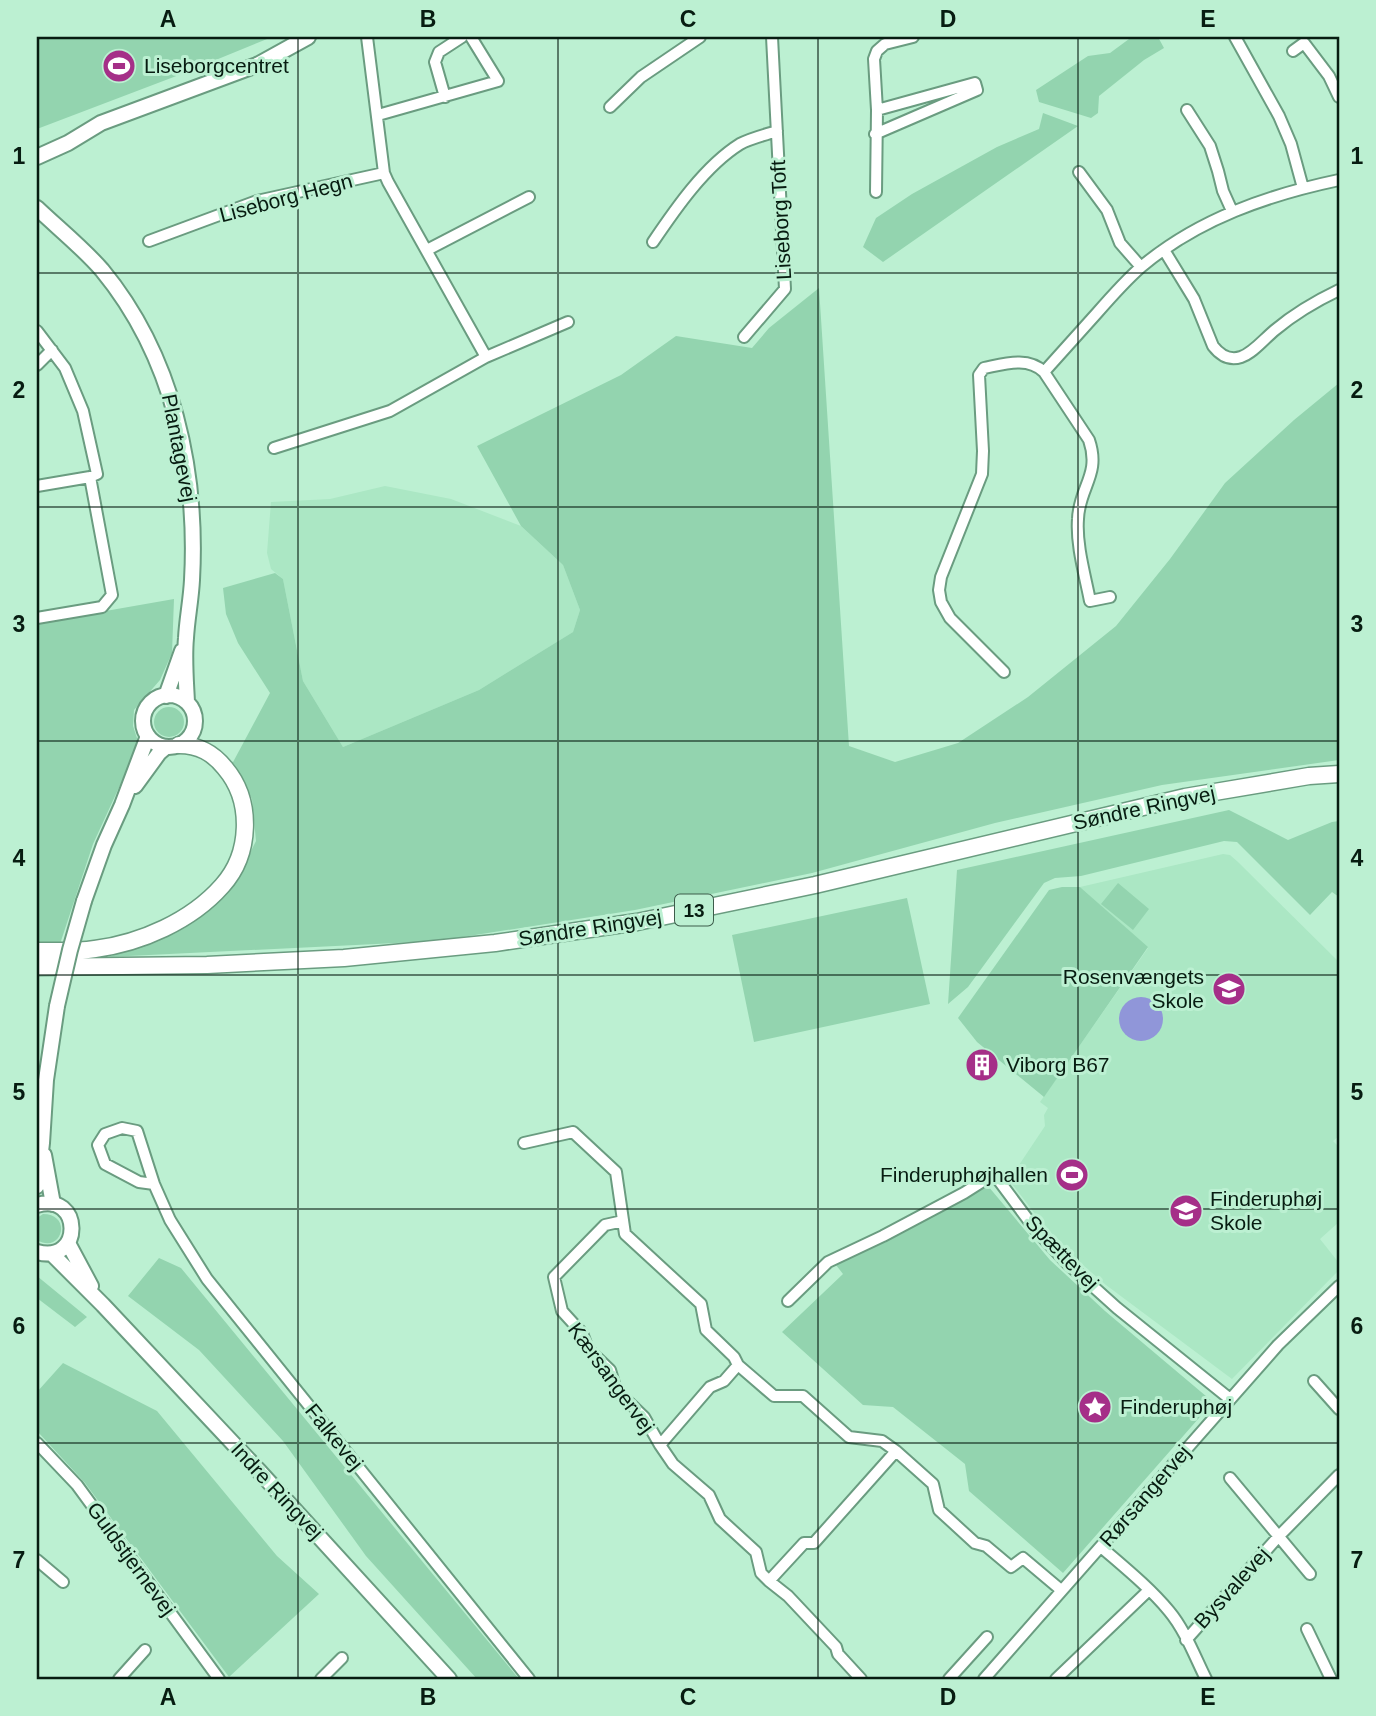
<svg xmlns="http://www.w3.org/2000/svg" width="1376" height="1716" viewBox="0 0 1376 1716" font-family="Helvetica,sans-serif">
<rect width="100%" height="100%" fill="#bcf0d2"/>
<path fill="#abe7c4" d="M385,486L451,499L521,526L563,565L580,610L573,632L479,690L343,747L303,681L283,579L271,569L267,553L271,502L330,499Z
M1223,854L1230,855L1238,862L1339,962V1136L1333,1141L1339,1147V1222L1320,1239L1339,1263V1270L1232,1379L1106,1285L1076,1259L1042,1223L1009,1180L1045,1126L1044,1115L1048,1108L1040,1102L1148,948L1080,887Z"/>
<path fill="#93d4af" d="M37,37H272L179,75L37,129Z
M1142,37H1158L1164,48L1144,60L1099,96L1098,113L1091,118L1039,102L1036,90L1088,56L1110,53L1129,39H1139Z
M1043,113L1078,126L883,262L863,247L876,218L912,194L997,147L1039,129Z
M819,288L849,746L895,762L958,743L1028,697L1116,626L1170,559L1225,483L1294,420L1339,383V760L1162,785L995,823L812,873L635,910L437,941L108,957L165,935L236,881L256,841L252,799L232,764L270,693L238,643L226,614L223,588L275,573L283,579L303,681L343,747L479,690L573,632L580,610L563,565L521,526L477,446L621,375L676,336L752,348L769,328Z
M174,599L172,653L160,680L134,710L133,726L139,744L93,844L60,944H37V623Z
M154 722a15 15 0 1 1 30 0a15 15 0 1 1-30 0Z
M1229,810L1288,840L1332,822L1339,821V897L1332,892L1310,915L1237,842L1224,841L1081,876L1055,878L1044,883L968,987L948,1004L957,870Z
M1118,883L1149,909L1133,930L1101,904Z
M1062,887H1080L1148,947L1044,1097L977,1042L958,1018L1049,890Z
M907,898L930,1004L754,1042L732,935Z
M988,1186L1050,1260L1105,1311L1213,1402L1063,1573L969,1491L965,1464L893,1407L863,1405L782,1332L843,1274L836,1265Z
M43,1214C73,1214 62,1255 37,1240V1218Z
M159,1258L181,1268L519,1679H477L366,1556L283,1441L199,1350L128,1296Z
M37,1276L87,1317L75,1327L37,1298Z
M63,1363L157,1411L277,1556L319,1594L229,1677L85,1483L37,1431V1392Z"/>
<path fill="#9096d9" d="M1119 1019a22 22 0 1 1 44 0a22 22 0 1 1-44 0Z"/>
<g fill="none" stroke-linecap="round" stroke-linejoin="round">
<defs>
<path id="street" d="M367,37L384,173L388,182L486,357
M1235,37L1279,116L1291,144L1303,188
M1293,51L1304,43L1329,76L1339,97
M445,97L435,62L439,52L462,37
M610,107L641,77L700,37
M1187,110L1210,146L1218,171L1223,191L1232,211
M378,115L498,81L471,37
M875,134L977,90L975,83L877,110
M1079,172L1107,210L1120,243L1141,267
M876,192L877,110L874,59L877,51L885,44L913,37
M149,241L257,201L384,173
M653,242C676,208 705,166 740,144C751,138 765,135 777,131
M427,250L529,197
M1164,250L1194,299L1213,346C1220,355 1229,361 1241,357C1253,353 1264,339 1275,330C1294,314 1316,301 1339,290
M37,331L65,368L83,411L97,474L90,477L37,486
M744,337L785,289L772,37
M37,365L52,350
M1044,372C1062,352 1079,333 1097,313C1111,297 1125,281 1141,267C1198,219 1268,195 1339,180
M274,448L390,411L486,357L568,322
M37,618L102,607L112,595L90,477
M1004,672L950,618L941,602L939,590L941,577L982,474L983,451L979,375L984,368C1004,364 1028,356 1044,372L1089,440C1101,475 1079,487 1078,519C1076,545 1085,575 1090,601L1110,597
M524,1143L573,1132L616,1172L625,1234L701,1304L706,1330L734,1357L738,1365L774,1396H803L849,1437L882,1441L896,1451L933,1484L939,1510L975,1543L986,1546L1011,1567L1023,1558L1061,1590
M154,1184L139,1182L105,1164L98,1145L105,1134L122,1128L137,1131L154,1184L170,1220L207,1279L529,1679
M623,1221L605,1225L554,1277L562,1311L582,1333L588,1349L610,1370L616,1390L644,1417L660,1445L673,1464L709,1495L720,1519L756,1552L761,1573L769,1581L788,1596L836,1647L838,1654L861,1679
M788,1301L828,1262L883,1236L964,1193L994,1174L1035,1229L1067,1263L1117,1308L1230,1399
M1314,1381L1339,1409
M37,1443L77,1485L219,1679
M660,1445L710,1387L724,1381L738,1365
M1230,1478L1310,1574
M1101,1547C1124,1567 1149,1587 1169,1611C1185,1630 1195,1657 1206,1679
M37,1560L63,1582
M769,1581L804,1543H814L896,1451
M1307,1629L1331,1679
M1186,1640L1278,1537L1339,1475
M119,1679L145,1650
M321,1679L342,1658
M949,1679L987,1637
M984,1679L1278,1345L1339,1286
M1056,1679L1149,1590"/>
<path id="secondary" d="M37,157L68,143L101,123L257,65L308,37
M37,208C58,228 83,248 102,270C173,356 198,471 192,580C191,600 187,619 186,638C184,659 186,681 187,702
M143 721a26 26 0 1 1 52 0a26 26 0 1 1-52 0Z
M166,696L182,651
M135,786L159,753L166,747
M84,901L104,845L122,805L148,736
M44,1155L53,1204
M37,1186L42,1143L46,1080L57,1006
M37,1205C82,1191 84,1265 37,1252
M68,1243L91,1286
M52,1254L103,1305L259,1471L449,1679"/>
<path id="primary" d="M37,951C56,951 76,952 95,949C141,943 191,921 222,886C251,854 253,801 225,768C213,753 199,745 179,745
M37,967L207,965L344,958L495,943L637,922L815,885L1185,797L1309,776L1339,774"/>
</defs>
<use href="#street" stroke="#6a9c80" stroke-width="14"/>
<use href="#secondary" stroke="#6a9c80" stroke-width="18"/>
<use href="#primary" stroke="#6a9c80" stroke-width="19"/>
<use href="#street" stroke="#fff" stroke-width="10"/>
<use href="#secondary" stroke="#fff" stroke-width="14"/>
<use href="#primary" stroke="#fff" stroke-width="16"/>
<defs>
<path id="secondary-bridge" d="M57,1006L70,950L84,901"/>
</defs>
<use href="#secondary-bridge" stroke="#6a9c80" stroke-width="18" stroke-linecap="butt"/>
<use href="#secondary-bridge" stroke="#fff" stroke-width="14"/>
</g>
<path fill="none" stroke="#071c11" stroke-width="2" stroke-opacity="0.55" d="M298,37V1679M558,37V1679M818,37V1679M1078,37V1679M37,273H1339M37,507H1339M37,741H1339M37,975H1339M37,1209H1339M37,1443H1339"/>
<defs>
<symbol id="stadium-disc" viewBox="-11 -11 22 22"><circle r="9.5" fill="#a52f88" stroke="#bcf0d2"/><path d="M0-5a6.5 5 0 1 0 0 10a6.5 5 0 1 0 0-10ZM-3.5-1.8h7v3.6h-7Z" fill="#fff"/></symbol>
<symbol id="school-disc" viewBox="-11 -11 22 22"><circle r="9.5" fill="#a52f88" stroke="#bcf0d2"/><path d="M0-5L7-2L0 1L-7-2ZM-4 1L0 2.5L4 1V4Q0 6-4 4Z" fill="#fff"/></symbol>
<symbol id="building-disc" viewBox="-11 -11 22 22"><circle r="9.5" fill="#a52f88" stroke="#bcf0d2"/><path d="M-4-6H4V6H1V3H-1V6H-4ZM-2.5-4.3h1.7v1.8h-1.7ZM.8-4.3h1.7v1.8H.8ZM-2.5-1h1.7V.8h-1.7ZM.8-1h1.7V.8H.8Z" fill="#fff"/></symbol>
<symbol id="sight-disc" viewBox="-11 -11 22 22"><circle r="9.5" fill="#a52f88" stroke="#bcf0d2"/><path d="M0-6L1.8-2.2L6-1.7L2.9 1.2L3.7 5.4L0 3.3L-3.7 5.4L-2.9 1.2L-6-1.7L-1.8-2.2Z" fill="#fff"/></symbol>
</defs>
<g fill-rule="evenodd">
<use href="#stadium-disc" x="100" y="47" width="38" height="38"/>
<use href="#school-disc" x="1210" y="970" width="38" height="38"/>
<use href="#building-disc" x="963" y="1046" width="38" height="38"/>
<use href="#stadium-disc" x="1053" y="1156" width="38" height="38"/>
<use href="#school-disc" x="1167" y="1192" width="38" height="38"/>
<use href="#sight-disc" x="1076" y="1388" width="38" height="38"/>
</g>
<g text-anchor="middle" stroke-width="6" stroke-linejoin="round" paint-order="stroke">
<rect fill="#bcf0d2" stroke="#3d5c4b" stroke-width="2" x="675" y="894.5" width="38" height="31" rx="5"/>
<g font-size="19" font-weight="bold" fill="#071c11">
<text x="694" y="917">13</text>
</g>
<g font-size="21" fill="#071c11" stroke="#bcf0d2" text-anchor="start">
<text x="144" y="73">Liseborgcentret</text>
<text x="1204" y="984" text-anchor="end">Rosenvængets<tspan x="1204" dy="24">Skole</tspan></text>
<text x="1006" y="1072">Viborg B67</text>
<text x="1048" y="1182" text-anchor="end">Finderuphøjhallen</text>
<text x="1210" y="1206">Finderuphøj<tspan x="1210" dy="24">Skole</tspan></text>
<text x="1120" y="1414">Finderuphøj</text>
</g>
<g font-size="21" fill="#071c11" stroke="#bcf0d2">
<text transform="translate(286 198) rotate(-15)" y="7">Liseborg Hegn</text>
<text transform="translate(781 220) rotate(-93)" y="7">Liseborg Toft</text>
<text transform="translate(179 448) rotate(79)" y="7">Plantagevej</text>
<text transform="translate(1144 808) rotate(-12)" y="7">Søndre Ringvej</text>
<text transform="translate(590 928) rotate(-9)" y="7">Søndre Ringvej</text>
<text transform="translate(1062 1253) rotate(46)" y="7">Spættevej</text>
<text transform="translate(611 1378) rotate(54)" y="7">Kærsangervej</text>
<text transform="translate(334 1437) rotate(51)" y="7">Falkevej</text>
<text transform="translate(277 1491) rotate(47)" y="7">Indre Ringvej</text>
<text transform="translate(1145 1496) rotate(-49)" y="7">Rørsangervej</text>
<text transform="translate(131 1559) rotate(54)" y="7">Guldstjernevej</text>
<text transform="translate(1232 1588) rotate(-48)" y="7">Bysvalevej</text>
</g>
</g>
<rect width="1376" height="1716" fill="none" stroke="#bcf0d2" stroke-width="77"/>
<rect x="38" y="38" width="1300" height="1640" fill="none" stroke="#071c11" stroke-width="2.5"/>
<g font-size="23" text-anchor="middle" font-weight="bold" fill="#071c11">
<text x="168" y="27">A</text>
<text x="428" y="27">B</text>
<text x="688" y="27">C</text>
<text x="948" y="27">D</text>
<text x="1208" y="27">E</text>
<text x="19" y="164">1</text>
<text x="1357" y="164">1</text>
<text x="19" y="398">2</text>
<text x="1357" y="398">2</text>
<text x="19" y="632">3</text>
<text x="1357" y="632">3</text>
<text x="19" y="866">4</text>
<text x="1357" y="866">4</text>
<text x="19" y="1100">5</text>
<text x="1357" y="1100">5</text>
<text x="19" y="1334">6</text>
<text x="1357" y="1334">6</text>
<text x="19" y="1568">7</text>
<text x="1357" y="1568">7</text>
<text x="168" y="1705">A</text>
<text x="428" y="1705">B</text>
<text x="688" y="1705">C</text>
<text x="948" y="1705">D</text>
<text x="1208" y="1705">E</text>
</g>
</svg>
